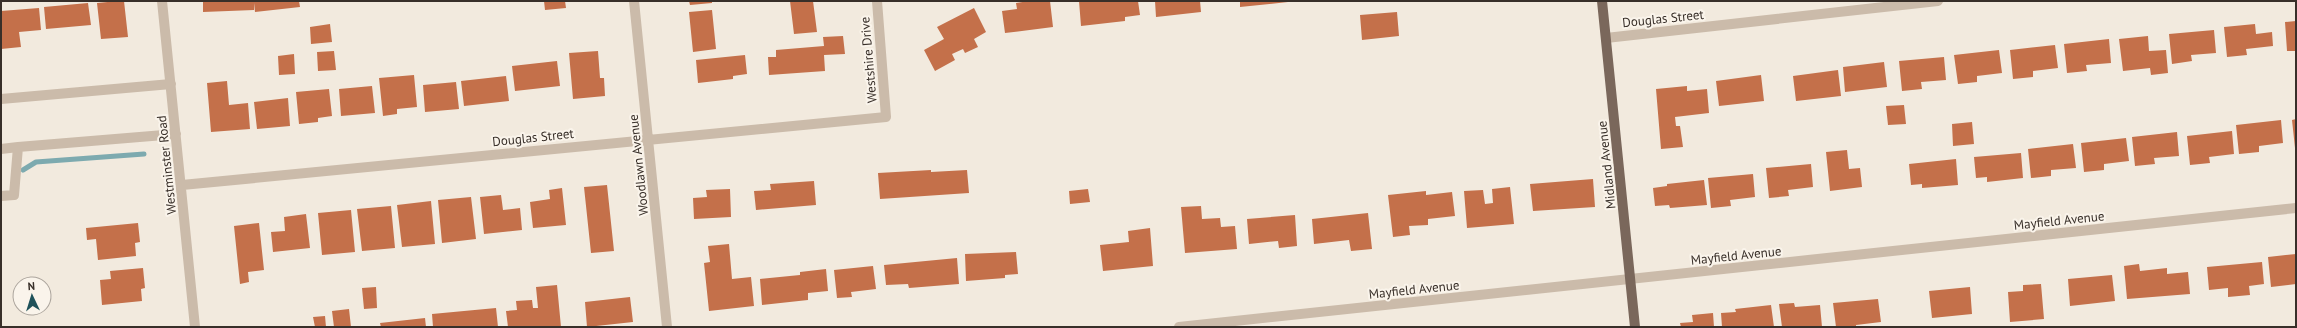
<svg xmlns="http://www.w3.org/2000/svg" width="2297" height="328" viewBox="0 0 2297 328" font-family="'PT Sans',sans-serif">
<rect width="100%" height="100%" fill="#f2eade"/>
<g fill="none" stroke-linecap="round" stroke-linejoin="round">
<path stroke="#7daaaf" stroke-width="5" d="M23,170L36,162L144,154"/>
</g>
<path fill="#c4704a" d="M118,1H124L128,37L101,39L97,3Z
M203,1H299L300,7L255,12L254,3V10L203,12Z
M544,1H565L566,8L545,10Z
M689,1H712V3L690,5Z
M790,1H813L817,32L794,34Z
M1029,1H1050L1053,27L1005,33L1002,11L1017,9L1016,3Z
M1079,1H1138L1140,15L1125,17V21L1081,26Z
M1155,1H1200L1201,12L1156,17Z
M1240,1H1288V2L1240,7Z
M88,3L91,25L46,29L44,7Z
M39,8L41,30L19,32L21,47L1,49V11Z
M974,8L986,32L974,39L978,47L965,53L963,49L952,54L955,60L935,71L924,50L944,39L937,27Z
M712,10L716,49L693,52L689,12Z
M1397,12L1399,36L1362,40L1360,15Z
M2296,21V51H2287L2285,22Z
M330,24L332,42L311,44L310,27Z
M2255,24L2256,34L2272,32L2273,46L2246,49L2247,55L2227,57L2224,27Z
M2214,30L2216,53L2191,55L2192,61L2172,64L2169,34Z
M843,36L845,54L824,55L825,71L769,75L768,57H776V50L824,46L823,37Z
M2148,36L2149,51L2166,50L2168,73L2151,75L2150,68L2123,71L2119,39Z
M2109,39L2111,63L2086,65L2087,71L2067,73L2064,44Z
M2055,45L2058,68L2033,71V77L2013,79L2010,50Z
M1999,50L2002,73L1977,76V82L1958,84L1954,55Z
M334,51L336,70L318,71L317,52Z
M598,51L600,78H604L605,96L573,99L569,53Z
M294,54L295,74L279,75L278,56Z
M745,55L747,74L733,76V79L698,83L696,60Z
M1944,57L1946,80L1921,82L1922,89L1902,91L1899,61Z
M557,61L560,86L515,91L512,66Z
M1884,62L1887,87L1845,92L1843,67Z
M1838,70L1841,96L1796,101L1793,76Z
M414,75L417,107L397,109V114L383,116L379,78Z
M1761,75L1764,101L1719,106L1716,81Z
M506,76L509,101L464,106L461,81Z
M227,81L229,105L248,103L250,129L211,132L207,83Z
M456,82L459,109L425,112L423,85Z
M372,86L375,113L341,116L339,89Z
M1687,86V91L1707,89L1709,113L1675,117L1676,126H1680L1683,147L1661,149L1656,89Z
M329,89L332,116L318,118V122L299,124L296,92Z
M288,98L290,126L257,129L254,102Z
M1904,105L1906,124L1888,125L1886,106Z
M2296,119V148H2295L2292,120Z
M2281,120L2283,143L2259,146V152L2239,154L2236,125Z
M1972,122L1974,144L1953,146L1952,124Z
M2232,131L2234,154L2209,157L2210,163L2190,165L2187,136Z
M2177,132L2179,156L2154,158L2155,164L2135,166L2132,137Z
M2126,138L2129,161L2104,164V170L2084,172L2081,143Z
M2073,144L2076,168L2051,170V176L2031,178L2028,149Z
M1847,150L1849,169L1860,168L1862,187L1830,191L1826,152Z
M2021,153L2023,178L1987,182V177L1976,178L1974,157Z
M1956,159L1958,185L1922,188V184L1911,185L1909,164Z
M1811,164L1813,187L1788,190L1789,196L1769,198L1766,168Z
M931,170V172L967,170L969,193L880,199L878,173Z
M1753,174L1755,197L1730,200L1731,206L1711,208L1708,178Z
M1593,179L1595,207L1533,211L1530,184Z
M1704,180L1707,205L1670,208L1669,205L1655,206L1653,188L1667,186V184Z
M814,181L816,205L756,210L754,191L771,190L770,184Z
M607,185L614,251L591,253L584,187Z
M1510,187L1514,224L1467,228L1464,191L1483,190L1485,204L1493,203L1492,189Z
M562,188L566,225L533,228L530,202L550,199L549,190Z
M730,189L731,217L694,219L693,198L707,197L706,190Z
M1088,189L1090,202L1070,204L1069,191Z
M1426,191V195L1452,192L1455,216L1428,219V225L1409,226L1410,235L1393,237L1388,195Z
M501,195L503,210L520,208L522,230L484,234L480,197Z
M471,197L476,239L442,243L438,200Z
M431,201L435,244L402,247L397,205Z
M391,206L395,248L362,251L357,209Z
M1201,206L1202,219L1220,218L1221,227L1235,226L1237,249L1185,253L1181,207Z
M351,210L355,252L322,255L318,213Z
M1368,213L1372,249L1351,251L1349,240L1314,244L1312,219Z
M306,214L310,248L273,252L271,232L285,231L284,217Z
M1295,215L1297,246L1279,248L1278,241L1249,244L1247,219Z
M138,223L140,242L135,243L136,256L98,260L96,239L87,240L86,228Z
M259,223L264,270L248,272L249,282L240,284L234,226Z
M1150,228L1153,266L1103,271L1100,245L1129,242L1128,231Z
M729,244L732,279L751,277L754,306L709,311L704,263L710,262L708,246Z
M1016,252L1018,274L1005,275V278L966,281L965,254Z
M2296,254V284L2271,287L2268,257Z
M957,258L959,284L909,288L908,284L886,285L884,265Z
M2262,262L2264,284L2249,286L2250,295L2228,297V288L2209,290L2207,267Z
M2139,264L2140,271L2167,268V274L2188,272L2190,294L2127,299L2124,266Z
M873,266L876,289L851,292L852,297L837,298L834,270Z
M143,268L145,288L141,289L142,301L102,305L100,280L111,279L110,271Z
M826,269L828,291L808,293V300L762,305L760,279L800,275V272Z
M2112,275L2115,301L2070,306L2068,279Z
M2041,284L2044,319L2010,322L2008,292L2023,291V285Z
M557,285L561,327H508L506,311L517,310L516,301L532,300L533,308H538L536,287Z
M376,287L377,308L364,309L362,288Z
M1970,287L1972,314L1932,318L1929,291Z
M630,297L633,322L587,327L585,302Z
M1878,299L1881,322L1856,325V327H1836L1833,303Z
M1794,303L1795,307L1820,305L1822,327H1782L1779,304Z
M1771,305L1774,327H1722L1721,313L1736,312L1735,309Z
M496,308L498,327H433L432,314Z
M349,309L351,327H334L332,311Z
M1713,313L1714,327H1681L1680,323L1693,322L1692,315Z
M325,316L326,327H315L313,317Z
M425,318L426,327H381L380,323Z"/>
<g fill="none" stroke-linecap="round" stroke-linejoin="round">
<path stroke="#cbbbaa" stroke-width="10" d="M162,1L195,327
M634,1L667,327
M1606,38L1938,1
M1,99L171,84
M1,149L18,147
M182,185L886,117L877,1
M1,196L14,195L18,147L176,134
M1179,327L2296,208"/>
<path stroke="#7a675b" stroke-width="10" d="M1602,1L1635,327"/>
</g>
<g text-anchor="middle" stroke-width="4" stroke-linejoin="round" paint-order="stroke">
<g font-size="13" fill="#382f29" stroke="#faf4eb">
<text transform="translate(1663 18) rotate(-6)" y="5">Douglas Street</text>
<text transform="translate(868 60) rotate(-95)" y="5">Westshire Drive</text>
<text transform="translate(533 137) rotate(-6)" y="5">Douglas Street</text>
<text transform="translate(166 165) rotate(-96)" y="5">Westminster Road</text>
<text transform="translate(638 165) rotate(-96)" y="5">Woodlawn Avenue</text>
<text transform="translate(1606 165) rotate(-96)" y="5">Midland Avenue</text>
<text transform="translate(2059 220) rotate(-6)" y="5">Mayfield Avenue</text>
<text transform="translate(1736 255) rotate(-6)" y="5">Mayfield Avenue</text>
<text transform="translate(1414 289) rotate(-6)" y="5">Mayfield Avenue</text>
</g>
</g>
<rect width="2297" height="328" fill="none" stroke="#382f29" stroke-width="4"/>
<g transform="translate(32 296) rotate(356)"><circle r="19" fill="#faf4eb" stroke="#aca59d"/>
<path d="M0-3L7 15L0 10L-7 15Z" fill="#1f525a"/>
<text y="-6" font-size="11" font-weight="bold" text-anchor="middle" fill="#382f29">N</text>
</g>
</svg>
